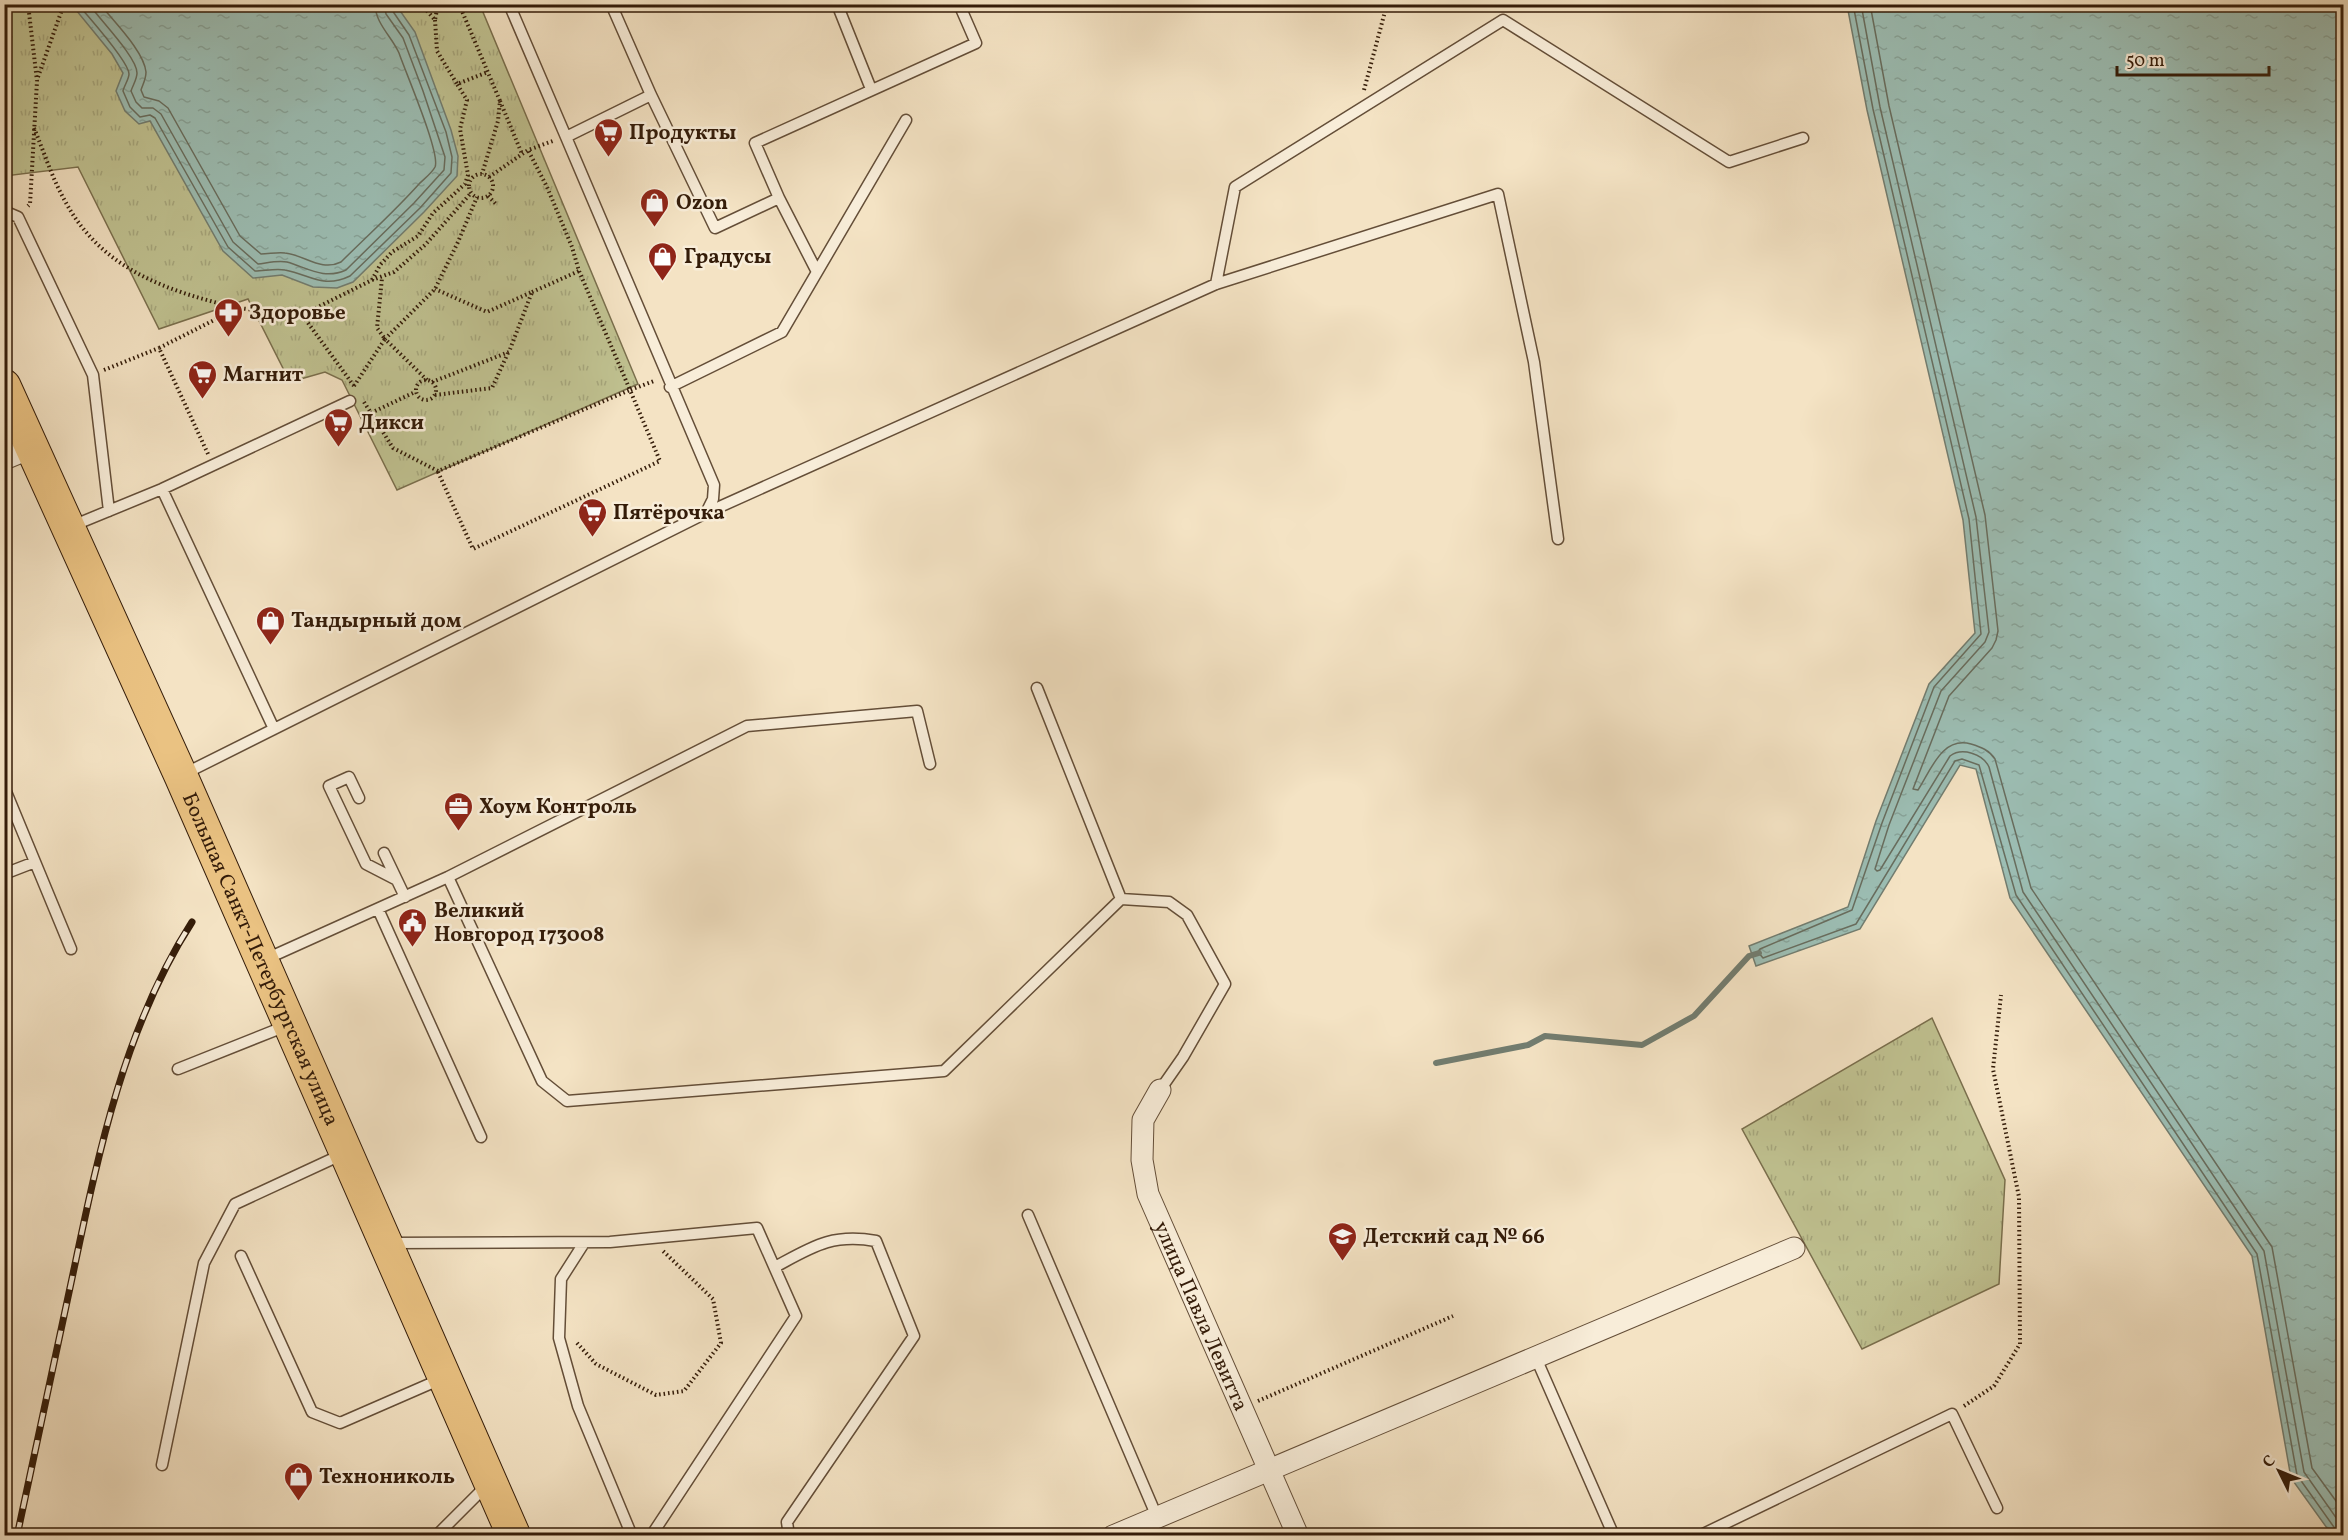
<svg xmlns="http://www.w3.org/2000/svg" width="2348" height="1540" viewBox="0 0 2348 1540" font-family="Vollkorn,serif">
<defs>
<pattern id="park-tufts" width="24" height="20" patternUnits="userSpaceOnUse" patternTransform="scale(1.5)"><rect width="24" height="20" fill="#c0c291"/><path d="M3 7l-1-3M5 7V3M7 7l1-3M15 17l-1-3M17 17v-4M19 17l1-3" fill="none" stroke="#a6a67c"/></pattern>
<pattern id="water-ripples" width="26" height="14" patternUnits="userSpaceOnUse" patternTransform="scale(1.5)"><rect width="26" height="14" fill="#9cbeb4"/><path d="M2 4q2-2 4 0t4 0M15 11q2-2 4 0t4 0" fill="none" stroke="#87a399"/></pattern>
</defs>
<rect width="100%" height="100%" fill="#f4e3c4"/>
<filter id="stains"><feTurbulence type="fractalNoise" baseFrequency=".00333" numOctaves="4"/><feColorMatrix values="0 0 0 0 .2 0 0 0 0 .09 0 0 0 0 .02 0 0 0 .5 -.17"/></filter>
<radialGradient id="worn" r=".72"><stop offset=".6" stop-color="#630" stop-opacity="0"/><stop offset="1" stop-color="#630" stop-opacity=".3"/></radialGradient>
<path fill="url(#park-tufts)" stroke="#7a6f4d" stroke-width="1.5" d="M4,5H480L638,384L397,490L342,380L325,372L290,382L248,299L159,329L78,167L5,176Z
M1932,1018L2005,1180L1999,1284L1862,1349L1742,1129Z"/>
<path fill="url(#water-ripples)" stroke="#727d70" stroke-width="1.5" d="M75,5H396L415,32L451,130L458,156L457,176L424,212L353,282L337,288L313,287L282,275L253,278L223,251L150,121L139,124L125,111L116,91L123,73L112,54L76,10Z
M1847,5H2343V1535H2332L2291,1478L2252,1256L2010,898L1976,769L1960,765L1860,929L1756,966L1749,946L1848,907L1876,821L1929,684L1975,633L1963,520L1867,110Z"/>
<g fill="none" stroke-linecap="round" stroke-linejoin="round">
<path stroke="#686d5e" stroke-width="1.5" d="M81,4L82,9C91,20 129,62 129,74C129,79 124,86 123,91L130,107L140,117L150,115L155,118L228,247L255,271C264,271 276,268 285,270C311,275 323,289 350,276L420,208L451,173L452,157L446,132L409,35L392,10L391,4
M89,4C99,19 137,57 137,73C137,79 133,85 131,91L136,102L142,108H153L161,114L233,242L258,264C267,263 278,260 287,262C308,268 324,280 346,270L414,203L444,170L445,157L423,91L403,38L386,14L384,4
M100,4C113,21 144,51 146,72C146,79 143,84 141,90L144,97L159,101L168,108L240,236L261,254C269,254 277,252 285,253C305,255 321,272 341,262C367,236 395,211 419,184C424,179 432,173 435,167C441,154 405,71 399,53C392,37 375,23 375,4
M1853,4L1873,109L1969,519L1981,634L1934,687L1882,823L1852,910L1760,949L1758,952L1763,958L1856,924L1955,761L1962,759L1979,765L2016,895L2257,1254L2297,1475L2336,1530L2337,1536
M1861,4L1880,107L1976,517L1989,632L1985,642L1941,691L1889,825L1875,869L1877,871L1880,870L1950,756C1962,747 1983,754 1989,767L2023,892L2264,1251L2304,1472L2344,1529
M1870,4L1889,106L1985,515L1998,631L1996,640L1992,648L1949,696L1913,789L1918,790C1931,770 1942,736 1971,744C1981,747 1989,750 1995,759L2031,888L2272,1247L2312,1468L2344,1512"/>
<path stroke="#727d70" stroke-width="6" d="M1436,1063L1528,1045L1545,1036L1642,1045L1694,1016L1749,956L1759,953"/>
<defs>
<path id="service" d="M509,4L566,137
M611,4L651,95L715,228L779,198L816,270
M837,4L871,89
M651,95L566,137L714,485L713,499L706,513
M779,198L755,143L976,43L959,4
M4,211L18,217L93,375L109,511
M1216,284L1235,187L1503,20L1729,162L1803,138
M670,387L782,332L906,120
M162,489L274,729
M72,526L162,489L350,401
M1037,688L1121,899
M184,774L706,513L1216,284L1498,194L1534,362L1558,539
M4,787L71,949
M359,798L349,777L329,786L366,864L397,880
M384,853L405,897
M4,874L35,862
M448,877L542,1081L567,1101L944,1071L1121,899L1169,902L1187,915L1225,984L1183,1057L1160,1090
M378,909L481,1137
M266,959L448,877L747,726L917,711L930,764
M178,1069L286,1026
M1028,1215L1157,1517
M391,1243L610,1242L757,1228L796,1316L651,1536
M584,1243L561,1279L559,1338L578,1406L632,1536
M241,1256L312,1412L340,1423L441,1379
M775,1267C812,1247 832,1233 876,1241L914,1336L787,1522L789,1536
M1536,1358L1614,1536
M162,1465L204,1263L235,1204L343,1154
M436,1536L487,1485
M1699,1536L1952,1414L1997,1508"/>
<g id="minor">
<path d="M4,459L33,447"/>
<path id="s1" d="M1160,1090L1143,1120L1142,1160L1148,1194L1298,1536"/>
<path d="M1113,1536L1794,1248"/>
</g>
<g id="primary">
<path id="s2" d="M4,386L181,776L514,1536"/>
</g>
</defs>
<use href="#service" stroke="#644e38" stroke-width="13"/>
<use href="#minor" stroke="#644e38" stroke-width="23"/>
<use href="#primary" stroke="#341c09" stroke-width="35"/>
<path stroke="#341c09" stroke-width="4" stroke-dasharray="1.5 3" stroke-linecap="butt" d="M28,4L37,81L30,204L28,206
M421,4L435,20L438,4
M459,4L500,101L498,121L482,174
M435,20L437,51L457,84L488,72
M38,77L64,4
M1364,90L1387,4
M500,101L522,154
M34,128C44,152 52,178 65,201C102,270 167,291 238,308
M469 186a12 12 0 1 1 24 0a12 12 0 1 1-24 0Z
M489,177L528,150L553,141
M488,196L497,205
M372,280L380,265L392,252L418,236L433,213L465,184L468,175L460,129L467,100L457,84
M532,292L579,271
M300,312L354,386
M104,370L159,348
M416 390a10 10 0 1 1 20 0a10 10 0 1 1-20 0Z
M427,380L385,339L435,289L458,242L477,197
M432,382L509,352L532,292L487,312L435,289
M354,386L385,339L377,328L382,278
M435,395L492,388L508,353
M364,402L393,448L438,471L630,390L579,271L572,247L547,187L528,150
M371,413L415,392
M208,454L159,348L238,308L283,313L300,312L316,308L372,280L394,272L425,245L471,193
M438,472L473,549L660,461L630,390L654,381
M577,1343L596,1364L656,1395L684,1391L721,1343L713,1299L663,1251
M1258,1401L1453,1316
M1964,1406L1994,1386L2020,1344L2019,1197L1993,1069L2001,995"/>
<use href="#service" stroke="#f8edd9" stroke-width="10"/>
<use href="#minor" stroke="#f8edd9" stroke-width="21"/>
<use href="#primary" stroke="#eac282" stroke-width="33"/>
<defs>
<path id="rail" d="M17,1536C36,1447 55,1358 74,1269C99,1150 125,1026 192,922"/>
</defs>
<use href="#rail" stroke="#341c09" stroke-width="7"/>
<use href="#rail" stroke="#f8edd9" stroke-width="4.5" stroke-dasharray="14" stroke-linecap="butt"/>
</g>
<defs>
<symbol id="supermarket-pin" viewBox="-11 -11 22 30"><path d="M0 17L-7.5 6A9.5 9.5 0 1 1 7.5 6Z" fill="#8f2418" stroke="#f8edd9"/><path d="M-6-5.5h2.5l.6 2H6L4.5 2H-2.5L-4.4-4H-6ZM-1.5 3.2a1.3 1.3 0 1 0 .1 0ZM3 3.2a1.3 1.3 0 1 0 .1 0Z" fill="#fff"/></symbol>
<symbol id="shop-pin" viewBox="-11 -11 22 30"><path d="M0 17L-7.5 6A9.5 9.5 0 1 1 7.5 6Z" fill="#8f2418" stroke="#f8edd9"/><path d="M-5-2.5h2.3a2.7 3.5 0 0 1 5.4 0H5L5.5 6h-11ZM-1.5-2.5h3a1.5 2.3 0 0 0-3 0Z" fill="#fff"/></symbol>
<symbol id="pharmacy-pin" viewBox="-11 -11 22 30"><path d="M0 17L-7.5 6A9.5 9.5 0 1 1 7.5 6Z" fill="#8f2418" stroke="#f8edd9"/><path d="M-2-6h4v4h4v4h-4v4h-4v-4h-4v-4h4Z" fill="#fff"/></symbol>
<symbol id="office-pin" viewBox="-11 -11 22 30"><path d="M0 17L-7.5 6A9.5 9.5 0 1 1 7.5 6Z" fill="#8f2418" stroke="#f8edd9"/><path d="M-6-3h4V-5.5h4V-3h4V5H-6ZM-1-4.5V-3h2v-1.5ZM-6 0V1H6V0Z" fill="#fff"/></symbol>
<symbol id="civic-pin" viewBox="-11 -11 22 30"><path d="M0 17L-7.5 6A9.5 9.5 0 1 1 7.5 6Z" fill="#8f2418" stroke="#f8edd9"/><path d="M-.6-6.5H3V-4.5H.6V-3L4-1V1h2V6H-6V1h2V-1L-.6-3ZM-1.2 2.5V6h2.4V2.5Z" fill="#fff"/></symbol>
<symbol id="school-pin" viewBox="-11 -11 22 30"><path d="M0 17L-7.5 6A9.5 9.5 0 1 1 7.5 6Z" fill="#8f2418" stroke="#f8edd9"/><path d="M0-5L7-2L0 1L-7-2ZM-4 1L0 2.5L4 1V4Q0 6-4 4Z" fill="#fff"/></symbol>
</defs>
<g fill-rule="evenodd">
<use href="#supermarket-pin" x="592" y="116" width="33" height="45"/>
<use href="#shop-pin" x="638" y="186" width="33" height="45"/>
<use href="#shop-pin" x="646" y="240" width="33" height="45"/>
<use href="#pharmacy-pin" x="212" y="296" width="33" height="45"/>
<use href="#supermarket-pin" x="186" y="358" width="33" height="45"/>
<use href="#supermarket-pin" x="322" y="406" width="33" height="45"/>
<use href="#supermarket-pin" x="576" y="496" width="33" height="45"/>
<use href="#shop-pin" x="254" y="604" width="33" height="45"/>
<use href="#office-pin" x="442" y="790" width="33" height="45"/>
<use href="#civic-pin" x="396" y="906" width="33" height="45"/>
<use href="#school-pin" x="1326" y="1220" width="33" height="45"/>
<use href="#shop-pin" x="282" y="1460" width="33" height="45"/>
</g>
<g text-anchor="middle" stroke-width="5" stroke-linejoin="round" paint-order="stroke">
<g font-size="21" font-weight="bold" fill="#341c09" stroke="#f8edd9" text-anchor="start">
<text x="629" y="139">Продукты</text>
<text x="676" y="209">Ozon</text>
<text x="684" y="263">Градусы</text>
<text x="249" y="319">Здоровье</text>
<text x="223" y="381">Магнит</text>
<text x="359" y="429">Дикси</text>
<text x="613" y="519">Пятёрочка</text>
<text x="291" y="627">Тандырный дом</text>
<text x="479" y="813">Хоум Контроль</text>
<text x="434" y="917">Великий<tspan x="434" dy="24">Новгород 173008</tspan></text>
<text x="1363" y="1243">Детский сад № 66</text>
<text x="319" y="1483">Технониколь</text>
</g>
<g font-size="21" fill="#341c09" stroke="#f8edd9">
<text dy="7" stroke="none"><textPath href="#s2" startOffset="628">Большая Санкт-Петербургская улица</textPath></text>
<text dy="7" stroke="none"><textPath href="#s1" startOffset="242">улица Павла Левитта</textPath></text>
</g>
</g>
<rect width="2348" height="1540" fill="none" stroke="#f4e3c4" stroke-width="24"/>
<rect x="6" y="6" width="2336" height="1528" fill="none" stroke="#341c09" stroke-width="3"/>
<rect x="12" y="12" width="2324" height="1516" fill="none" stroke="#341c09" stroke-width="1.5"/>
<g transform="translate(2279 1471) rotate(313)" stroke="#f8edd9" stroke-width="4.5" paint-order="stroke">
<path d="M0-4.5L10 22L0 15L-10 22Z" fill="#341c09"/>
<text y="-9" font-size="16" font-weight="bold" text-anchor="middle" fill="#341c09">С</text>
</g>
<path d="M2117 66v9h152v-9" fill="none" stroke="#341c09" stroke-width="3"/>
<text x="2126" y="66" font-size="18" fill="#341c09" stroke="#f8edd9" stroke-width="4.5" paint-order="stroke">50 m</text>
<rect width="100%" height="100%" filter="url(#stains)"/>
<rect width="100%" height="100%" fill="url(#worn)"/>
</svg>
